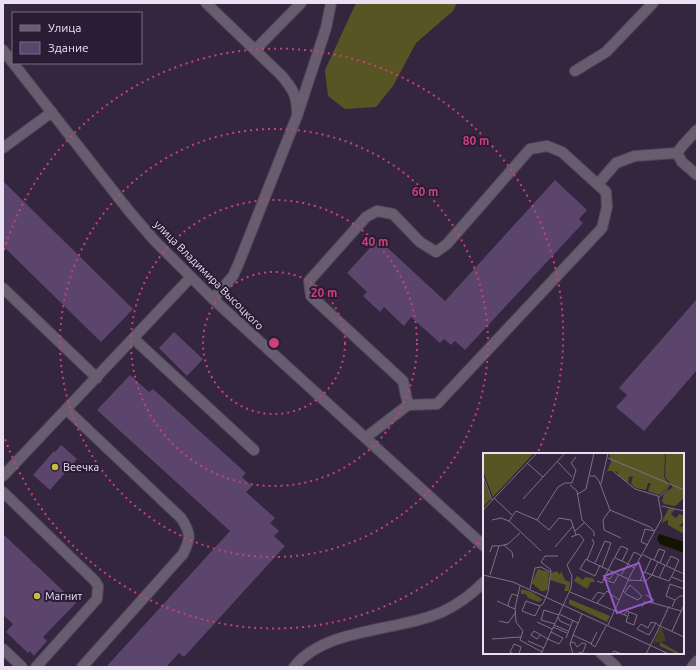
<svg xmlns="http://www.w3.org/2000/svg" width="700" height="670" viewBox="0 0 700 670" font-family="Ubuntu,sans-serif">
<rect width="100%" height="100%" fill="#34263f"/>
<path fill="#585524" d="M356,3H457L453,11L416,43L393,86L376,107L345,109L328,96L325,70Z"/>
<path fill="#5b456d" d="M555,180L587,210L579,219L583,223L465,350L455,341L451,345L444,339L440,343L411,317L404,326L384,307L380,312L363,296L367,292L347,273L378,239L445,301Z
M3,181L133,309L101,342L3,246Z
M697,299V370L644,431L616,407L627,395L619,388Z
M174,332L203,359L187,376L159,348Z
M130,375L149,392L153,389L246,473L242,477L252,486L246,492L275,518L270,523L279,531L274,536L285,546L184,657L179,653L166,667H106L230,531L97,410Z
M61,445L77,459L50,490L33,475L54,451L55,452Z
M3,534L76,603L43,637L47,641L34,656L30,651L28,653L6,632L13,624L3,615Z"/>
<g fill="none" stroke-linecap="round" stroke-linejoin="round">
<defs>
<path id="minor" d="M206,3L281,75C292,88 297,95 297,112
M3,50L13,63
M255,50L301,3
M13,63L129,211L154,240L213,299L484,546
M575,71L606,52L653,3
M697,130L683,145L677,153L682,162L697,175
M3,148L52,112
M598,184L616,163L635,156L677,153
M3,288L97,378
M213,299L233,276L238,265L297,116L326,28L331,3
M134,339L254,450
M66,409L181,518C191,533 191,538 183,554L82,667
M365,438L408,405L437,404L602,228L607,207L606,192L562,152L547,146L530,149L447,244L436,252L420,242L393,214L377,211L366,217L309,281L311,296L403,381L408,405
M3,476L191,277
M3,492L95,581L98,586L97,599L36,667
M3,649L22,667
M601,653L616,667
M294,667C326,627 397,632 442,612C457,605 472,594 484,582
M692,667L697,661"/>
</defs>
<use href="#minor" stroke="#51445b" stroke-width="12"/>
<use href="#minor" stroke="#675d6f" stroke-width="10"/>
</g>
<g fill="none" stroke="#ca4079" stroke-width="2" stroke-dasharray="2 4">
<circle cx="274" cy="343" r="71"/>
<circle cx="274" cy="343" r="143"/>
<circle cx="274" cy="343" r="214"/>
<path d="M483 538A286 286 0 0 1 4 436M4 250A286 286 0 1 1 538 452"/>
</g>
<g fill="#c6bc3c" stroke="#2a1c35" stroke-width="1.5">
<circle cx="55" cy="467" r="4"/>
<circle cx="37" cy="596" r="4"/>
</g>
<g text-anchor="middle" stroke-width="4" stroke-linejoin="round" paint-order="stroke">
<g font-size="11" fill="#e9e0f1" stroke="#2a1c35">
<text transform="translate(209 275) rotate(45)" y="4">улица Владимира Высоцкого</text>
</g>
<g font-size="11" fill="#e9e0f1" stroke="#2a1c35" text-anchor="start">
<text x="63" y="471">Веечка</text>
<text x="45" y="600">Магнит</text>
</g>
</g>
<g transform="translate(483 453)">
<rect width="201" height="201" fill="#34263f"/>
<path d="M177,175H179L183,188L170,190Z" fill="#44421f"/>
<path d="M0,0H51L10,44L0,18ZM126,0H182L181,24L187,33L176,42L165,38L168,30H165L163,37L153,35L148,31L150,23L146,24L145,30L135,22V17L134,20L132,18H124L128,9ZM183,0H201V45L192,53L181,51L179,48L181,41L190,34L182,24ZM0,26L8,46L0,54ZM186,55L192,56L188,61L190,63L193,65L196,61L201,63V69L196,73L201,74V81L185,72V67L178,70ZM55,116L66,119L65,136L62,138H58L49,130ZM74,118L77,122L78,118L82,127L87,129L86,138H81L83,132L67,127L68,120ZM94,123L100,127L102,124L110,125L112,129H108L104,136L91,128ZM38,136L49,139L60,147L56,149L45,145L43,141H38ZM86,146L127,163L124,169L86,151ZM177,189L196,200H201V201H194L177,193Z" fill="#585524"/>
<path d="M176,81L201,89V100L177,91L174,86Z" fill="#141200"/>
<path fill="none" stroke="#7c7086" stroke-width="1" d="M125,5L201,37M74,8L89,24M44,10L60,24M0,23L9,47M107,23H112L116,28L127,57L167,74L172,78M118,31L125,0M87,32L94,38L99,67L111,79V83M95,41L103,36L111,0M176,44L185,36M11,45L29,62M40,46L82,0M179,53L201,58M0,57L54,0M127,57L120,67L121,77L138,85M9,67L18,65L26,68M54,67L75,34L82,30H89L93,17L88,10L93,4M92,78L101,70M21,92L29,99L30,105M165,92L158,89L162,76L171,78M72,94L90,73M58,98L26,68L33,58L54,67L66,77L76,65L88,67L93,82M7,99L9,93H16M160,102L201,121M104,107L111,90L109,86M171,107L176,96L182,98L177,110M112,110L122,88L128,90L119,114M117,112L112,123L97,116L103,106L104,107L145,126M183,113L188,103L196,107L192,116M151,115L145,111L151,99L159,103M162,119L168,106M0,122L30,129L186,201M7,122L16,93L25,91L37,80M138,122L145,111L139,108L132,105V104L138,93L145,96L139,108M121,124L127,126L131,119M189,124L201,129M176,125L182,112M120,126L131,130L136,121M145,127L163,128L169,122L186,128L192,117M114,128L119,130L131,105M157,128L161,119L169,122L175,109M37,133L32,155L33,169L40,178L37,187L59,199M47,136L52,115L58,114L67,119M140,138L143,141L155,147L159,143L147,132L142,139M87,139L144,163M163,142L170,146V150M109,147L115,139L121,141M192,147L183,143L187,131L201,136M14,148L25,153M114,150L124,138L136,147M57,153L52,163L39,158L43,148L57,153L60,151L65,139L68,117L58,109L62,103H75M159,154L161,149L170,150L198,158M189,154L192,147L197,143H201M32,156L25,153V151L29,141L35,143M76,161L95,170M99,161L90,182L109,191M141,162L144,158H145L146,159L154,162L151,172L143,169L146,159M75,164L77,168L88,173M16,168L25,170L33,159M54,169L69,176M173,170L166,182L154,176L158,171L165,175L168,169L172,170H173L176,173H177L186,153M72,171L58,167L61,157L76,162M71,172L85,178M125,172L147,123L179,65L175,43L152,36L130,18M70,174L84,180M189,178L201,152M114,179L108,191L112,194L123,173M57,182L54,186L48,182L51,178L65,186M90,182L87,191L90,201M83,185L90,167M9,186L38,184M65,186L76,191L80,185L68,179M45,188L61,195M87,190L91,189L94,194L99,190L103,191L100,199L92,201M31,201L27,199L31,191L38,194L36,201M58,201L88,135L89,123L84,112L101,87L96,81L88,84M129,201L131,198L139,201M163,201L177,173L201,184"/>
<path fill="#9659cc" fill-opacity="0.15" stroke="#9659cc" stroke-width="2" d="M156,110L169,148L134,160L121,123Z"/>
<rect width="201" height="201" fill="none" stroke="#e9e0f1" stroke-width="2"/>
</g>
<circle cx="274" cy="343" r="6" fill="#ca4079" stroke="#2a1c35" stroke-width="2"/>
<g font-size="12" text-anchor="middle" font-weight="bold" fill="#ca4079" stroke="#2a1c35" stroke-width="4" stroke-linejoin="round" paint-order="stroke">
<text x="476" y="145">80 m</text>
<text x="425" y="196">60 m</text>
<text x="375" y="246">40 m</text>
<text x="324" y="297">20 m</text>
</g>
<rect width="700" height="670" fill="none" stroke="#e9e0f1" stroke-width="8"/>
<rect x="12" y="12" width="130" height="52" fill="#2a1c35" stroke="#766a80"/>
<rect x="20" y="25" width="20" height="6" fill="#675d6f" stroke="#766a80"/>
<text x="48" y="32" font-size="12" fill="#e9e0f1">Улица</text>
<rect x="20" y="42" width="20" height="12" fill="#5b456d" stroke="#766a80"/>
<text x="48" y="52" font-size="12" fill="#e9e0f1">Здание</text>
</svg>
